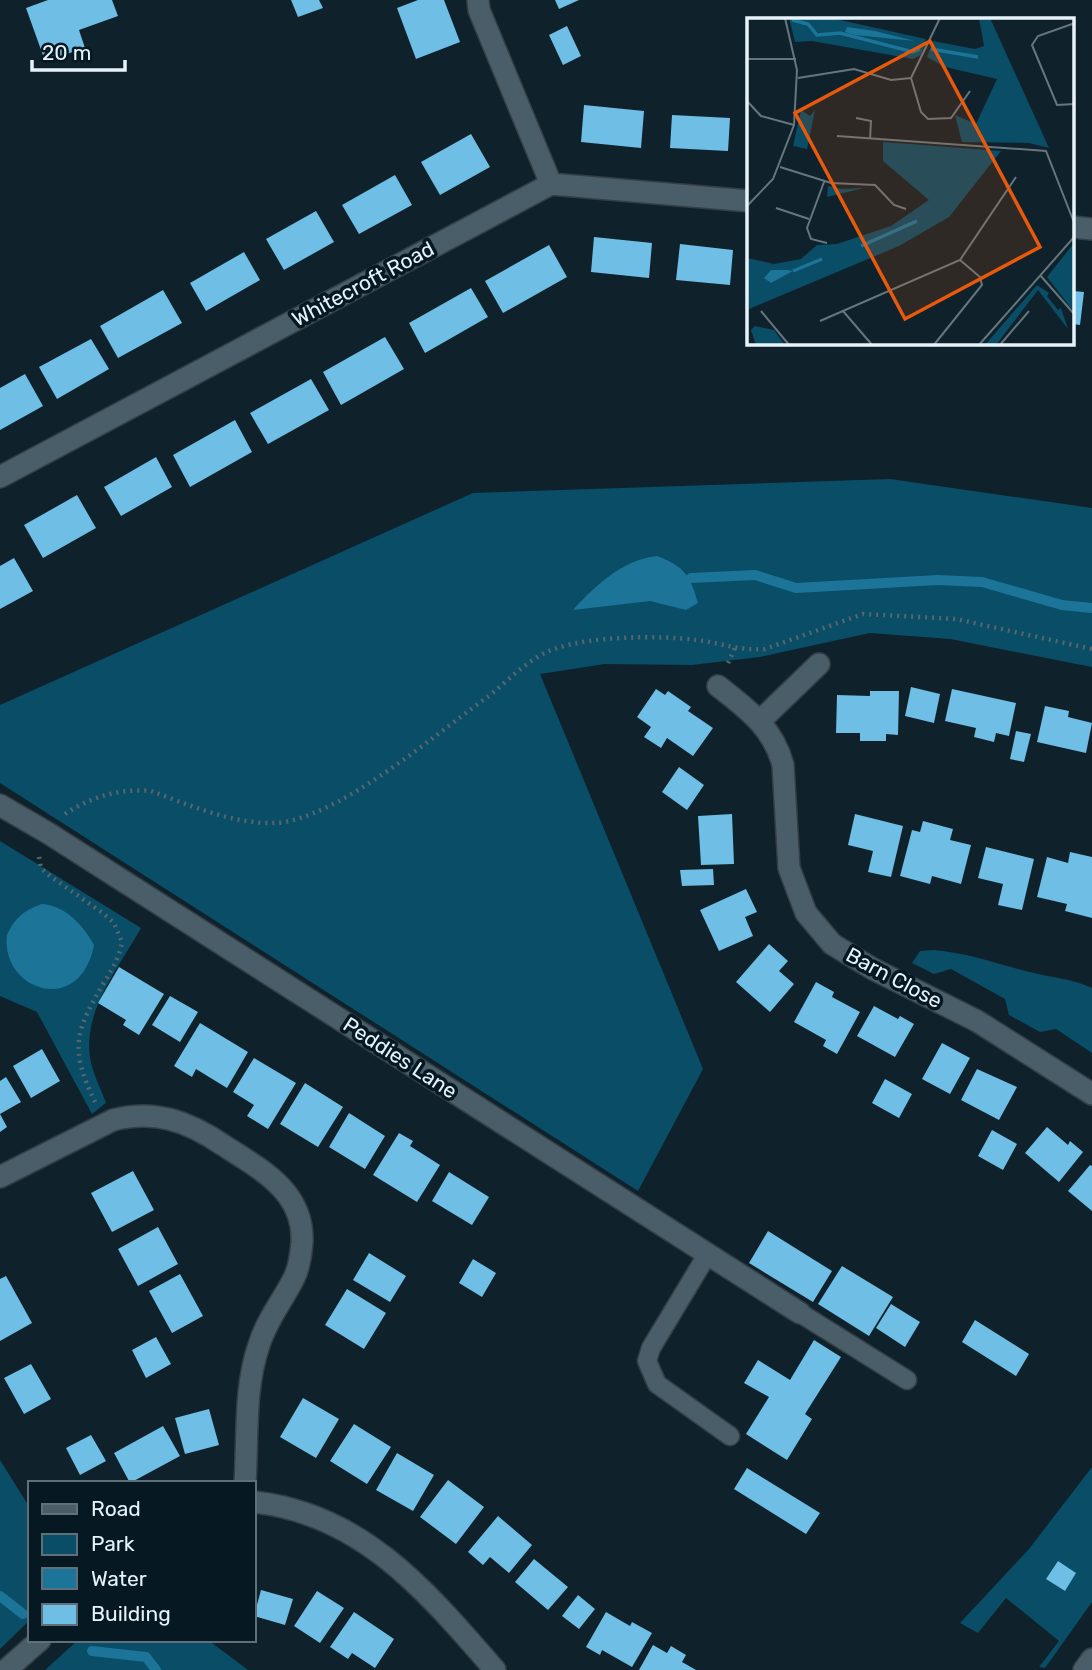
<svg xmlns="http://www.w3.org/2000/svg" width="1092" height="1670" viewBox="0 0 1092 1670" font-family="Rubik,sans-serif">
<rect width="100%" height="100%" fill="#0f222b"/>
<path fill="#094d67" d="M890,479L1092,508V667L950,639L870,633L760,657L692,665L605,664L540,674L703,1069L638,1191L0,783V705L473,493Z
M0,841L141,928C120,966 83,1010 90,1057C92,1072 101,1089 106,1103L92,1114L37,1012L0,996Z
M934,950C969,953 1000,965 1034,973C1054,978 1073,979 1092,988V1053L1056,1029L1040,1032L1009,1015L1005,999L951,969L934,974L912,963L920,951Z
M0,1460L30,1508V1620L0,1649Z
M1092,1467V1602L1045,1668L1039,1667L1059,1641L1006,1598L978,1633L960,1623L1029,1549Z
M78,1640H208L248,1670H45Z"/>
<path fill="#1c7498" d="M657,556C685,567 690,575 698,603L686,610L650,601L573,610C596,585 622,560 657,556Z
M42,904C66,906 83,925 94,945C80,1018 0,990 7,935C15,918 24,910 42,904Z"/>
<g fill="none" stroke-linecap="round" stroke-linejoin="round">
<path stroke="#1c7498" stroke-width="10" d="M691,578L755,575L796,588L938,580L982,582L1062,605L1092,608
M0,1596L23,1614
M92,1651L146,1657L156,1670"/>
</g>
<path fill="#6ebee5" d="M48,0H112L118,16L79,30L85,48L45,61L26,8Z
M291,0H319L323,8L298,17Z
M418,0H444L460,42L416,59L397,8Z
M555,0H579L559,9Z
M567,26L581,56L563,65L549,35Z
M584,105L644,111L641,148L581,142Z
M672,115L730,118L728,151L670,148Z
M471,134L490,167L440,195L421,162Z
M395,175L412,205L359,234L342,205Z
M316,211L334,242L284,270L266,239Z
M594,237L652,243L649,278L591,272Z
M680,244L733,250L730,285L676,280Z
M549,245L567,277L503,313L485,281Z
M244,252L260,280L206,311L190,283Z
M471,288L488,317L425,353L409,323Z
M163,290L182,323L118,358L100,326Z
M1073,291L1084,292L1080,325L1073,324Z
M385,337L404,369L341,405L323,372Z
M91,339L109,369L57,399L39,367Z
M25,374L43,406L0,430V388Z
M311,379L329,410L268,444L250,413Z
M235,420L252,452L190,487L173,455Z
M156,457L172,487L121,516L104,487Z
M77,495L96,528L43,558L24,525Z
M14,558L33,591L0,609V566Z
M911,687L940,694L934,723L905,716Z
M656,689L665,695L668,691L691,707L688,711L713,728L693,756L667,738L661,748L644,737L651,727L637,717Z
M952,689L1016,703L1009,736L996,733L994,742L974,737L976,728L945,721Z
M870,691H899L898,735L886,734V741H860V733H836L837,695L870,696Z
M1045,706L1069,711L1068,717L1092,723L1086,753L1037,742Z
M1016,731L1031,734L1024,762L1010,759Z
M679,767L704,785L687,810L662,792Z
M732,814L734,864L701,865L698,816Z
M855,814L903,826L891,877L868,872L873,851L848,845Z
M923,821L953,829L950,840L971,845L961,884L932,876L930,884L900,876L912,830L920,832Z
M986,847L1034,859L1022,910L998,905L1003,884L978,878Z
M1070,852L1092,857V918L1065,911L1067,904L1037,897L1047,857L1068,863Z
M713,869L714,885L682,886L680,870Z
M746,889L757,912L745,917L753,936L719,951L700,910Z
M769,944L788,961L779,971L794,984L770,1012L736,982Z
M119,967L164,994L139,1035L123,1025L126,1020L98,1003Z
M816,982L834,992L832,997L860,1012L837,1054L823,1046L826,1040L794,1022Z
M170,996L198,1012L180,1042L152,1025Z
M874,1006L898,1019L900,1016L914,1024L895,1057L857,1036Z
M200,1023L248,1052L227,1088L196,1069L192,1077L174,1066Z
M942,1043L970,1058L950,1094L922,1079Z
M42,1049L60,1081L31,1098L13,1066Z
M254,1058L296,1083L268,1129L247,1116L254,1105L233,1092Z
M977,1069L1017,1087L999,1120L961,1100Z
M6,1077L21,1102L0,1114L7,1127L0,1132V1081Z
M885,1079L912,1094L899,1118L872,1103Z
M305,1083L343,1107L318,1147L280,1124Z
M349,1113L385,1136L365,1169L329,1147Z
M1047,1127L1068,1145L1070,1141L1083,1152L1059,1182L1025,1153Z
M992,1130L1017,1144L1003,1170L978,1156Z
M399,1133L413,1141L410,1146L440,1165L417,1202L373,1175Z
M1090,1165L1092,1166V1211L1068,1191Z
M133,1171L154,1210L112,1232L91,1193Z
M449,1172L489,1197L472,1225L432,1201Z
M158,1227L178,1264L138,1286L118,1249Z
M768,1231L832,1271L813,1302L749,1263Z
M369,1253L406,1276L390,1302L353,1280Z
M473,1259L496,1273L482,1297L459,1283Z
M842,1266L893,1297L869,1336L818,1304Z
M180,1274L203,1316L172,1333L149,1291Z
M6,1276L32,1323L0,1341V1279Z
M347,1289L386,1313L364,1349L325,1325Z
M891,1304L920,1322L905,1347L876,1328Z
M975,1320L1029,1354L1016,1376L962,1342Z
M156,1337L171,1364L146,1378L132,1350Z
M814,1340L841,1357L805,1414L812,1419L787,1460L746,1434L769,1397L744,1383L758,1360L790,1380Z
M31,1364L51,1399L24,1414L4,1378Z
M303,1398L339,1419L316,1458L280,1437Z
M209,1409L219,1445L185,1454L175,1418Z
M354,1424L391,1447L367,1484L330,1461Z
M163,1426L180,1456L130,1483L114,1453Z
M91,1435L106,1461L80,1475L66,1448Z
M397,1453L434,1475L413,1511L376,1490Z
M747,1468L820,1513L806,1534L734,1489Z
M448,1480L484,1507L456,1544L420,1517Z
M498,1516L532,1545L509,1573L490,1557L483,1565L468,1552Z
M534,1559L568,1587L548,1610L515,1582Z
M1058,1561L1076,1573L1065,1591L1046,1579Z
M261,1590L293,1599L285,1625L254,1616Z
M317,1591L344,1608L320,1643L294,1626Z
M578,1595L595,1609L579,1629L562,1616Z
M354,1612L394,1639L375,1668L352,1653L348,1659L330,1647Z
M606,1612L630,1626L632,1622L652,1633L632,1667L602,1650L600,1655L586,1647Z
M653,1645L667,1653L671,1646L686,1655L682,1662L696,1670H639Z"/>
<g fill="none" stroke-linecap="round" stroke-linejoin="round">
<defs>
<path id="lane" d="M707,1255L651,1348L647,1361L657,1384L730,1436
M800,1313L907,1380"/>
<path id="street" d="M478,0L479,10L551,184
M1073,227L1092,229
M0,477L551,184L749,201
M718,686C747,709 773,727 783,765L789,868L806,913L832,944L873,969L977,1021L1092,1094
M761,720L819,664
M0,805L48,833L800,1313
M0,1177L113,1120C154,1109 188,1121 223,1145C260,1169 304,1191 302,1242C301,1254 299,1268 294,1278C283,1300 266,1321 259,1345C244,1388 248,1437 245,1483
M254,1502C363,1514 427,1592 495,1670
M6,1670L40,1640
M1084,1670L1092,1659"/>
</defs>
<use href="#lane" stroke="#333e46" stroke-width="21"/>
<use href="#street" stroke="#333e46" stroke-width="24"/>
<path stroke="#56676f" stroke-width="4.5" stroke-dasharray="2 5" stroke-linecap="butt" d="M728,663L735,648
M65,814C90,797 121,788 151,791C189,805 232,824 274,823C334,821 431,738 482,701C506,684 526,659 554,649C591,636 659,635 697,640C720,643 741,651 765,649L863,614L956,619L1092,649
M39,857L41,868L50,876L104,914L114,923L122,942C119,957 113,968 105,981C75,1031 69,1048 95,1102"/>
<use href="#lane" stroke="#495e68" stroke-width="18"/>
<use href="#street" stroke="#495e68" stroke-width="21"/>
</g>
<g text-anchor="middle" stroke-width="7" stroke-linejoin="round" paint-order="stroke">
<g font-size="21" fill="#e7f3fa" stroke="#061821">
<text transform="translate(363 284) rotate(-28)" y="7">Whitecroft Road</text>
<text transform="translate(894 978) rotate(28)" y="7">Barn Close</text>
<text transform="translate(400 1058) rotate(33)" y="7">Peddies Lane</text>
</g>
</g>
<g transform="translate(747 18)">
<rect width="327" height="327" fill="#0f222b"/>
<path d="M42,0H84L179,21L174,37L166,41L65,23L48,24ZM232,0H243L302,130L282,125L215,124L208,97L229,106L250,61L198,49L180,39L186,23L228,31L237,28ZM54,92L63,98L68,92L60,131L46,128ZM136,124L254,133L202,199L152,228L2,291L0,240L27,246L54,241L70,227L90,226L144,208L182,182L136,143ZM81,168L95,171L117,170L80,179ZM327,225V294L300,259ZM290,267L302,275L300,278L311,292L314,290L321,311L291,272L249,327L237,328ZM8,308L27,312L38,327H9L4,312Z" fill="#094d67"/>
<path d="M100,9L128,13L168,23L108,17L98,14ZM24,252H40L46,253L24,265L17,260Z" fill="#1c7498"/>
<path fill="none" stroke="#1c7498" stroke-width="3.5" d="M45,2L61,6L70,17L93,15L166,34L173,31M184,31L231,39M114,228L170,203M46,253L75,241"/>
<path fill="none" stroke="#65767e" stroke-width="2" d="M328,5L291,18L285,27L310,87L328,86M0,41H49M51,60L107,51L144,62L164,60L193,0M164,60L174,94L181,101L204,100L223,73M0,83L14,98L47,107M109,100L124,103L123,121M90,118L299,133L328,207M33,149L84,165L128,167L147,187L159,191M77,164L60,210L64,221L80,225M0,188L26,161L47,107L50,52L38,0M29,190L62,201M293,257L328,297M14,293L43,328M96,293L126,328M73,303L213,242L269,159M186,328L235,267L233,259L213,242M231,328L328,218M252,328L282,293"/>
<path fill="#e8590c" fill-opacity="0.15" stroke="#e8590c" stroke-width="3.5" d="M183,23L293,229L158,301L48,95Z"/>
<rect width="327" height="327" fill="none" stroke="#e7f3fa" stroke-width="3.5"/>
</g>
<rect x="28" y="1481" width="228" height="161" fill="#061821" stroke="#607078" stroke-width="2"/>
<rect x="42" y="1504" width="35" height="10" fill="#495e68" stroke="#607078" stroke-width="2"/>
<text x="91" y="1516" font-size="21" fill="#e7f3fa">Road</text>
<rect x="42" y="1534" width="35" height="21" fill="#094d67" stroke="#607078" stroke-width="2"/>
<text x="91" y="1551" font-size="21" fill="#e7f3fa">Park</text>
<rect x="42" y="1568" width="35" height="21" fill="#1c7498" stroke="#607078" stroke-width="2"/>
<text x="91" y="1586" font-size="21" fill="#e7f3fa">Water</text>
<rect x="42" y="1604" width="35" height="21" fill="#6ebee5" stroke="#607078" stroke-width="2"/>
<text x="91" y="1621" font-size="21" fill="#e7f3fa">Building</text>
<path d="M32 60v10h93v-10" fill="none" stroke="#e7f3fa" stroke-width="3.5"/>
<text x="42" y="60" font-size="21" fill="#e7f3fa" stroke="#061821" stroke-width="5" paint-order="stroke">20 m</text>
</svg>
